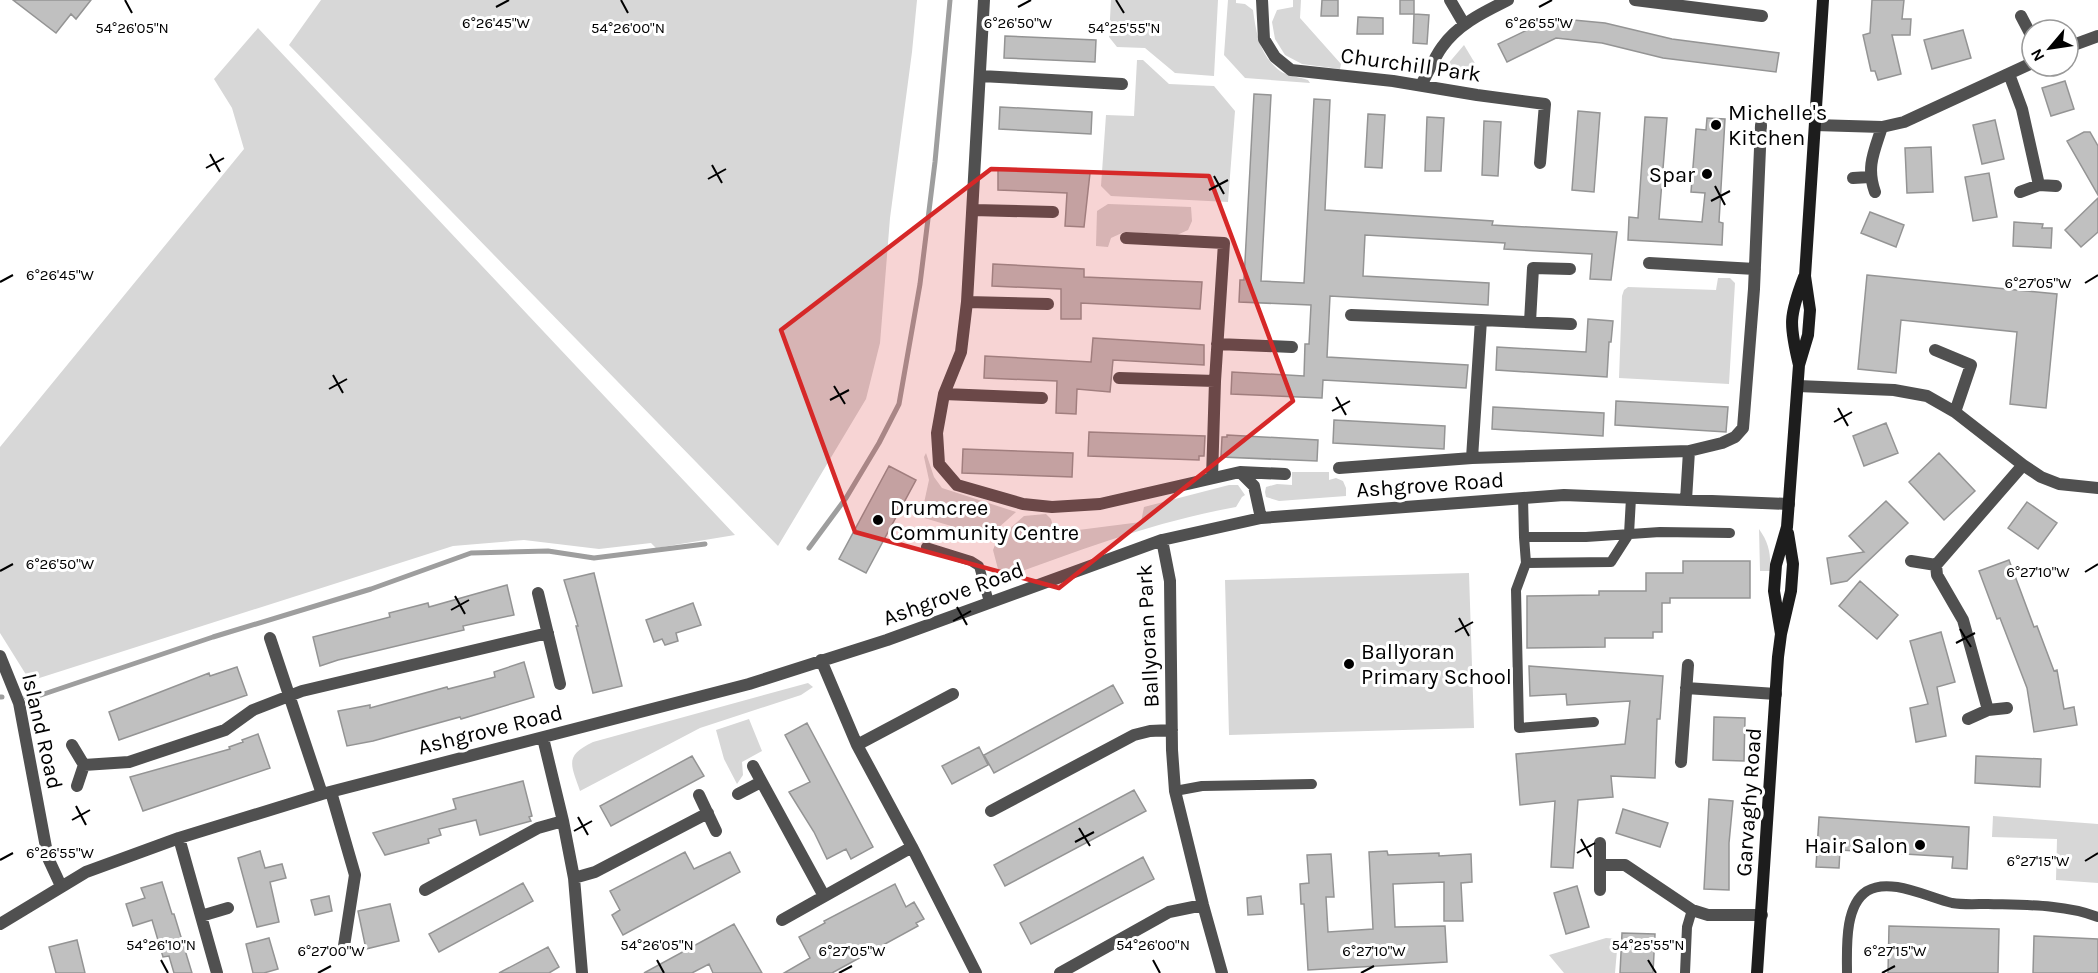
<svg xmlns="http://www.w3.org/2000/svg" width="2098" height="973" viewBox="0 0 2098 973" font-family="Karla,sans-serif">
<rect width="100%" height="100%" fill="#fff"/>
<path fill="#d7d7d7" d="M321,0H917L912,52L890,218L880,343L866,399L778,546L289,45Z
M1111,0H1218L1214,76L1175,73L1145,48L1117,47L1109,37Z
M1228,0H1236V3L1245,4L1253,10C1256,33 1260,56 1280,71C1287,76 1300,77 1308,80L1310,83L1245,78L1224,55Z
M1293,0H1301L1300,18L1341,64L1340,69L1302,64L1285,55L1275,39L1272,22L1277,10L1293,7Z
M258,28L735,535L656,548L651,543L599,549L524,540L453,546L30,681L0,633V447L244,149L232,108L214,79Z
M1464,45L1476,65L1474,78C1463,79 1453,74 1447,65Z
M1137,60H1143L1169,84L1214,86L1235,111L1228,202L1111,196L1101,186L1106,115L1134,116Z
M1108,204L1191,207L1192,221L1188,230L1177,235L1124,232L1111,238L1108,247L1096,246L1097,211Z
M1718,278H1730L1735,283L1729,384L1619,378L1622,296L1624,290L1628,287L1716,290Z
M926,453L934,477L942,488L1016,512L988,537L921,517L929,480L924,457Z
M1292,472H1329V480L1336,478L1343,481L1346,488V496L1279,501L1266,497L1265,492L1266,487L1277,484L1292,485Z
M1229,485H1238L1245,495L1242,497L1236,507C1152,522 1072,553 992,582L989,574L998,569L993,550L997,540L1024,516L1046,514L1051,519L1055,533L1141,522L1144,507Z
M1759,529C1769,543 1771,554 1770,571H1760Z
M1469,573L1474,728L1229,735L1225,580Z
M808,683L813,687L801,695L700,728L580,791C571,764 564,756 593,742Z
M749,719L762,751L742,762L743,775L737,784L724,759L716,730Z
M1993,816L2098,824V883L2056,880L2057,839L1992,837Z
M1606,938L1618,939L1615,973H1564L1549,955Z"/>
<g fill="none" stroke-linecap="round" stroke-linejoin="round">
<path stroke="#9e9e9e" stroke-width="5" d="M809,548L846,498L879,443L899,404L920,284L935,162L950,0
M0,697H2
M26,697L38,696L213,637L371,589L471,553L548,551L594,558L705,544"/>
</g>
<path fill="#c0c0c0" stroke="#949494" stroke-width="1.5" d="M13,0H91L76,19L71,14L56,33Z
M1322,0H1338V16H1321Z
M1400,0H1414V14H1400Z
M1872,0H1904L1902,19H1911L1910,35H1892L1901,74L1878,80L1875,71H1871L1863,35L1870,33Z
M1414,14L1429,15L1427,44L1413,43Z
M1358,17L1383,18V34H1357Z
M1552,18L1605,23L1672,39L1779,53L1776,72L1663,58L1602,43L1556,38L1507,62L1498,44Z
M1963,30L1971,58L1932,69L1924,40Z
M1005,36L1096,40L1095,62L1004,58Z
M2065,81L2074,109L2051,116L2042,88Z
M1254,94L1271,95L1261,281L1304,283L1314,99L1330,100L1325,210L1493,221L1492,225L1617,232L1611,280L1590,279L1592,254L1504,249L1505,243L1365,235L1363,276L1489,283L1488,305L1330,296L1327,357L1468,365L1466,388L1323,380L1322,398L1231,394L1232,372L1304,376L1305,344H1309L1311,305L1239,302L1240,280H1244Z
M1000,107L1092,112L1091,134L999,129Z
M1578,111L1600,113L1594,192L1572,190Z
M1368,114L1385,115L1382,168L1365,167Z
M1427,117L1444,118L1441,171H1425Z
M1645,117L1667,118L1659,219L1702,222L1705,193L1691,192L1696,129L1706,130L1707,118L1725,119L1719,222L1723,223L1722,245L1628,240L1629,217L1638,218Z
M1995,120L2004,159L1982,164L1973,125Z
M1484,121L1501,122L1498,176L1482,175Z
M2084,132H2090L2098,146V195L2067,141Z
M1931,147L1933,192L1907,193L1905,148Z
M998,168L1090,173L1084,227L1065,226L1067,193L998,190Z
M1989,173L1997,217L1973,221L1965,177Z
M2098,198V232L2081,247L2065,230Z
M1870,212L1904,225L1896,247L1861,233Z
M2014,222L2043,224L2042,228H2052L2051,248L2013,246Z
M993,264L1084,269V277L1202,282L1200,309L1081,303V319H1061V289L992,286Z
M1867,275L2057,294L2046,408L2010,404L2017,332L1901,320L1896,373L1858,369Z
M1588,319L1613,321L1611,342H1609L1607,377L1496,370L1497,347L1586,352Z
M1093,338L1204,345V365L1113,360L1110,392L1077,389L1076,414L1056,413L1057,381L984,378L985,356L1091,362Z
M1616,401L1728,407L1726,432L1615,425Z
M1493,407L1604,413L1603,436L1492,429Z
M1334,420L1445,426L1444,449L1333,443Z
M1886,423L1898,453L1864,466L1853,436Z
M1089,432L1205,436L1204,456H1199V460L1088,456Z
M1227,435L1318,440L1317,461L1221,457L1222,437H1227Z
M963,449L1073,453L1072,477L962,473Z
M1939,453L1975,491L1944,520L1909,482Z
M889,466L916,480L866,573L839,559Z
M1886,501L1908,523L1847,581L1831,584L1827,558L1864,552L1849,536Z
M2027,502L2057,523L2038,549L2008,528Z
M2009,560L2034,627L2037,626L2054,671L2057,670L2064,709L2074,707L2077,725L2034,732L2027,688L2000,618L1997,619L1979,571Z
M1683,561H1750V598H1670V603H1662V632H1653V638H1605V647L1527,648V596L1599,595V591H1646V573H1683Z
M594,573L622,686L593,693L576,626H578L564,580Z
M1860,581L1898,615L1877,639L1839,606Z
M507,585L514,615L481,622L463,626L464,630L338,660L320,666L313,637L390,617L389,613L428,603L429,607Z
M693,603L701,625L676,633L678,641L665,645L662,639L654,642L646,620Z
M1941,632L1955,682L1937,687L1946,736L1916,742L1910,708L1928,704L1910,641Z
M524,662L534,697L461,719L460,717L373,741L347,746L338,711L370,705V708L447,687L448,689L495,677L494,672Z
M1529,666L1663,676L1660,719H1657L1655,778L1611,776L1613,797L1578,800L1573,868L1551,867L1555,801L1520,805L1516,754L1625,744L1630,701L1567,705L1566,694L1530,696Z
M237,667L247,695L119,740L109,712L209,673L210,676Z
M1113,685L1123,703L994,773L984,755Z
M1714,717L1745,718L1744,761L1713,760Z
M807,723L873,847L851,859L846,849L827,859L814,832L789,792L810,782L785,735Z
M258,734L270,768L143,811L130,777L230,749L229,747L243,742L242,740Z
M979,747L988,765L952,784L942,766Z
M692,756L704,776L611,826L600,806Z
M1976,756L2041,759L2040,787L1975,783Z
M523,781L532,816L529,817L531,821L480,835L476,820L439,829L441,835L428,839L429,843L385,855L373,833L456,809L453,799Z
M1134,790L1146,811L1005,886L994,865Z
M1709,799L1733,801L1729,843V890L1704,889Z
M1623,809L1668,823L1660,847L1616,833Z
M1819,817L1969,827L1967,869L1952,868L1953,857L1840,850L1839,868L1816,867Z
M260,851L265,868L282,864L286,878L270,882L279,922L257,927L238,858Z
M1387,851L1388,855L1439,853V856L1471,854L1472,882L1461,883L1463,921H1444V882L1393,884L1395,927L1445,926L1447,962L1308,970L1304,904H1301L1300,884L1309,883L1307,855L1331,854L1334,897H1326L1328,932L1373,929L1369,852Z
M685,852L694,869L730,852L740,872L623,935L612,915L620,910L610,891Z
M1143,857L1154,879L1031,944L1020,923Z
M162,882L172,914H174L192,973H174L169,956L163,957L152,920L133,926L126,904L145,898L141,888Z
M523,883L533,901L439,952L429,934Z
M895,884L906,907L914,902L924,919L916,923L918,926L832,973H784L810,958L799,937L825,923L824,921Z
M1577,886L1589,927L1566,934L1554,893Z
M329,896L332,911L315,915L311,900Z
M1261,896L1263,914L1248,915L1247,898Z
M390,904L399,941L366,949L358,911Z
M734,924L762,973H713L709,964L692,973H644Z
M1889,926L1999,929L1998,973H1888Z
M1622,933L1655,934L1653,973H1620Z
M2034,936L2098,939V973H2033Z
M269,938L278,969L264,973H253L246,944Z
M77,940L85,973H56L49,947Z
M548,947L559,967L549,973H499Z"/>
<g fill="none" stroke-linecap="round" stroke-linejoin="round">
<path stroke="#505050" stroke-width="10" d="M1523,498L1524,537H1586L1660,532L1730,533
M1524,537L1526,563L1611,562L1629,534L1631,498
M926,547L971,561L979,566L989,602
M1526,563L1516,590L1519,728L1594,722
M1175,791L1202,786L1312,784
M1685,973L1687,927L1692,910
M1847,973C1847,949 1844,906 1867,891C1890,877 1927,897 1952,903C1963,905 1977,904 1988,904C2024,905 2065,904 2098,917"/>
<path stroke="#505050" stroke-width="12" d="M984,0L967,302L961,352L944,394L937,433L939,464L957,485L1023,504L1052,507L1100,504L1240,472L1254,486L1261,518
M1262,0L1264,39L1275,57L1291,70L1393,81L1477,95L1545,104L1540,163
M1450,0L1464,24
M1635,0L1762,16
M2021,16L2032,37
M2068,47L2098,36
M2009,74L2022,109L2039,185
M981,76L1122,84
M1421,85C1428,73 1434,58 1442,47C1458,24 1484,12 1508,0
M1815,125L1882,127L1904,122L2032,63
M1853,178L1870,177
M1875,192C1866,167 1874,152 1882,127
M2020,192L2039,185L2056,186
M973,210L1053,212
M1126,238L1224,243L1215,381L1212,478
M1649,263L1755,269
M967,302L1048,304
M1351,315L1481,320
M1530,322L1533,268L1570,269
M1217,344L1292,347
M1935,350L1971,365L1955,412
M1119,378L1215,381
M1798,386L1894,390L1927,396L1955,412L2023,465L2041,477L2059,484L2098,488
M944,394L1042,398
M1472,458L1481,320L1571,324
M1339,468L1472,458L1689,451L1722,443L1735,437L1743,428L1754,289L1761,125
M1240,472L1285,474
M1686,500L1689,451
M1162,540L1170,581L1172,750L1175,791L1203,905L1222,973
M1911,561L1936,565
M538,593L560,684
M270,638L322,794
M0,656L19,703L48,858L61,886
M821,660L857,745L912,847L976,973
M1686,688L1776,694
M1988,710L1963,620L1937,575L1936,565L2023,465
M1968,719L1988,710L2007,708
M543,738L563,821L574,878L582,973
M72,745L84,765L77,786
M857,745L953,694
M1681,762L1688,665
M84,765L129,762L225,730L253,710L302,691L548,633
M753,766L824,896
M331,792L355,875L344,946
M738,794L761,782
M699,795L716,831
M991,811L1134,735L1150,731L1172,730
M179,838L217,973
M1600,865H1625L1692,910L1708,915H1762
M574,878L595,872L708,813
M425,890L538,828L563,821
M1600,890V843
M201,916L228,908
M782,920L912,847
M0,924L86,872L179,838L322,794L749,684L887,640L1162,540L1261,518L1564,495L1789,504
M1060,973L1169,912L1203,905"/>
<path stroke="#1d1d1d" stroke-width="12" d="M1799,365C1789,324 1789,316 1804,277
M1781,634L1774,591L1776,565L1787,527L1799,365L1808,335L1810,310L1805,276L1823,0
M1757,973L1778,657L1781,634L1791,591L1793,564L1788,533"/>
</g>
<path fill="#d62828" fill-opacity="0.2" stroke="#d62828" stroke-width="4.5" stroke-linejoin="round" d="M991,169L1209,176L1293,401L1059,588L855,532L781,330Z"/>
<path fill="none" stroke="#000" stroke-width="2" d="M125,0L132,13M621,0L628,13M1116,0L1124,13M496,7L509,0M1018,7L1031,0M1539,7L1552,0M210,154L220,172M712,165L722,183M206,168L224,158M1214,176L1224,194M708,179L726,169M1715,186L1725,205M1209,190L1228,180M1711,201L1730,191M0,282L13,275M2085,283L2098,275M333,375L343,393M834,386L845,404M329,389L347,379M1336,397L1346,415M830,400L849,390M1838,408L1848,426M1332,411L1350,401M1834,422L1852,412M0,571L13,564M2085,572L2098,564M455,596L465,614M957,607L967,625M451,610L469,600M1459,618L1469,636M953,621L971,611M1960,629L1971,647M1455,632L1473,622M1956,643L1975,633M76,806L86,825M578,817L588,835M72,820L90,810M1079,828L1090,846M574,831L592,821M1581,839L1591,857M1075,842L1094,832M1577,853L1595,843M0,860L13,853M2085,861L2098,853M161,960L168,973M657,960L664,973M1153,960L1160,973M1648,960L1656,973M318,973L331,966M839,973L852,966M1361,973L1374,966M1882,973L1895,966"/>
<g fill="#000" stroke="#fff" stroke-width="2">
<circle cx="1716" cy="125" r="6"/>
<circle cx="1707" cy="174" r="6"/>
<circle cx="878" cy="520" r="6"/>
<circle cx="1349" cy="664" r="6"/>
<circle cx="1920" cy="845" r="6"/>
</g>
<g text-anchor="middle" stroke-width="6" stroke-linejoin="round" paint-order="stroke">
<g font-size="22" fill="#000" stroke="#fff">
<text transform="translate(1411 64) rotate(8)" y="8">Churchill Park</text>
<text transform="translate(1430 484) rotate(-4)" y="8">Ashgrove Road</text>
<text transform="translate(953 593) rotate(-20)" y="8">Ashgrove Road</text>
<text transform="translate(1147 636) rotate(-93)" y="8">Ballyoran Park</text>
<text transform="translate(490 729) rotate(-14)" y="8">Ashgrove Road</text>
<text transform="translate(43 731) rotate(77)" y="8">Island Road</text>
<text transform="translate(1748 802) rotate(-86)" y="8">Garvaghy Road</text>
</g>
<g font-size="22" fill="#000" stroke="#fff" text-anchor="start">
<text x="1728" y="120">Michelle's<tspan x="1728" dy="25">Kitchen</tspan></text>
<text x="1695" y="182" text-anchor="end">Spar</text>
<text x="890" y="515">Drumcree<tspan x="890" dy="25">Community Centre</tspan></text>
<text x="1361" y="659">Ballyoran<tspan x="1361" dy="25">Primary School</tspan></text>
<text x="1908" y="853" text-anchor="end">Hair Salon</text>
</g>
</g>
<g font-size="15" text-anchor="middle" fill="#000" stroke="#fff" stroke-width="6" stroke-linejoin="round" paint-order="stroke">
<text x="496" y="28">6°26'45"W</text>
<text x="1018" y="28">6°26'50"W</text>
<text x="1539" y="28">6°26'55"W</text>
<text x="132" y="33">54°26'05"N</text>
<text x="628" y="33">54°26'00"N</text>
<text x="1124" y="33">54°25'55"N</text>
<text x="60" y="280">6°26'45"W</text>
<text x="2038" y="288">6°27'05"W</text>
<text x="60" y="569">6°26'50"W</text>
<text x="2038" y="577">6°27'10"W</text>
<text x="60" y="858">6°26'55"W</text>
<text x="2038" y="866">6°27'15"W</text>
<text x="161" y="950">54°26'10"N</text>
<text x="657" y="950">54°26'05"N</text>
<text x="1153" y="950">54°26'00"N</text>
<text x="1648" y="950">54°25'55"N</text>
<text x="331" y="956">6°27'00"W</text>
<text x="852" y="956">6°27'05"W</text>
<text x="1374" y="956">6°27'10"W</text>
<text x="1895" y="956">6°27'15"W</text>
</g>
<g transform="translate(2050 48) rotate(241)"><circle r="28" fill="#ffffff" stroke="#999999" stroke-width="1.5"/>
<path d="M0-4.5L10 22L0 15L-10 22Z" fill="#000000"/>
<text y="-9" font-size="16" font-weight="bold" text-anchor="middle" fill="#000000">N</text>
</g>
</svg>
